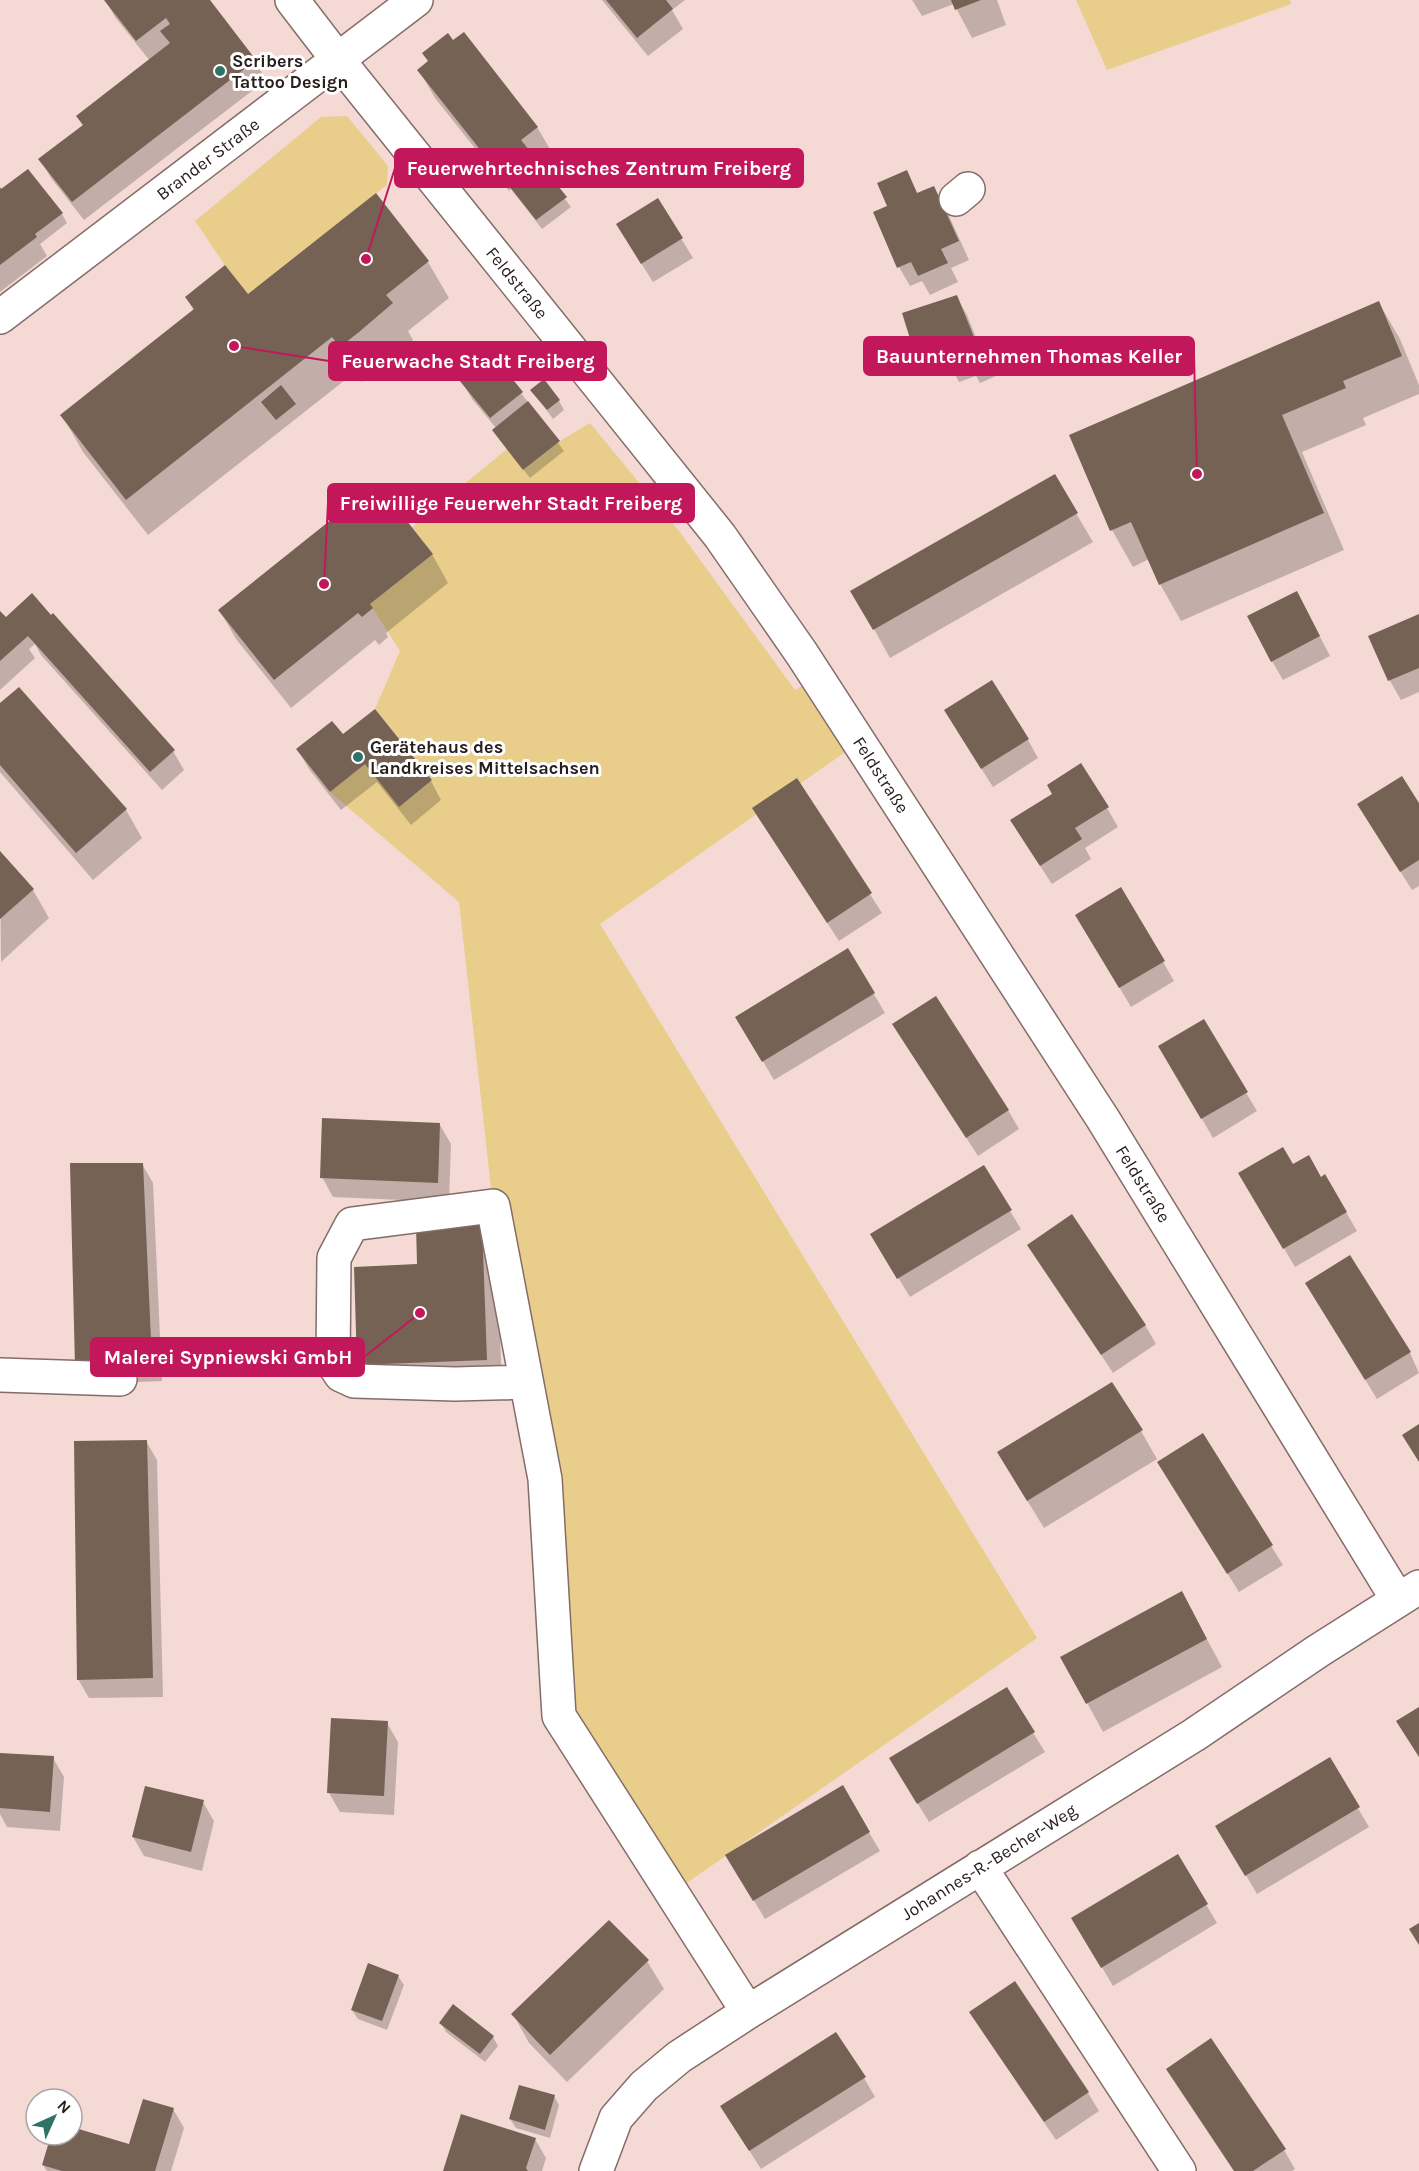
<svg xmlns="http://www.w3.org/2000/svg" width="1419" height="2171" viewBox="0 0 1419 2171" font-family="Karla,sans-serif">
<rect width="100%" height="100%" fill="#f4d9d4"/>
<path fill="#e9ce8b" d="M1076,0H1290L1291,4L1107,70Z
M347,116L388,166L387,185L248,294L225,265L195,221L321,117Z
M590,423L679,531L795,690L817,677L861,741L600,924L1037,1638L671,1894L559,1716L545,1479L493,1206L459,902L330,792L365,764L399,806L432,780L375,709L400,651L370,604L433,554L412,527L507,449L524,470L560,441Z"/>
<path fill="#0003" d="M105,0H208L255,61L266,80L84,220L51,178L40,159L83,126L78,116L150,61L115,17Z
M602,0H685L672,10L683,29L648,56Z
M912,0H997L1006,25L972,38L954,4L922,16Z
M429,62L537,127L554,156L540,166L571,207L542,229L511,189L509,191L435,98L419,70Z
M906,172L918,194L934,188L945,207L969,260L951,268L958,282L930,295L922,281L910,286L899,267Z
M0,190L62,214L67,223L40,244L47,256L0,292Z
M658,200L693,258L653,282L629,244Z
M428,262L449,298L408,331L413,340L362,382L354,373L148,535L83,452L62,415L194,311L186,297L248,296Z
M956,296L967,315L983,355L999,360L1005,372L980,383L976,376L959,382L945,356L924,363L913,344Z
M1379,303L1400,339L1419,385V394L1363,418L1366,425L1302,452L1344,550L1181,621L1160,584L1149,559L1133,567L1112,530Z
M461,380L521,393L564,451L530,478L499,439L493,430L496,428L472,399Z
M532,390L559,401L564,410L553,419Z
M1054,476L1093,542L890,658L853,591Z
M432,554L448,583L386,633L388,637L379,645L375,640L291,708L236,639L220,611Z
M31,595L173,751L184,770L162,790L41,655L35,644L29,649L35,658L0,690V613L6,619Z
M1307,612L1330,656L1283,680L1272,661Z
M1419,615V692L1401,700L1390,681L1370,637Z
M0,705L126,810L142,838L93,880L0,772Z
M375,711L431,781L441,800L411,825L377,782L341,810L309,769L298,750L343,736Z
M957,730L1028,740L1038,758L993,787Z
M797,780L882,913L839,941L765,827Z
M1419,806V886L1412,890L1370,823Z
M1107,808L1118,827L1085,848L1091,859L1052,884L1023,840Z
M0,853L33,890L49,918L1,962Z
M1121,889L1174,981L1131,1007L1077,916Z
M848,950L885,1013L774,1080L737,1017Z
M1203,1021L1257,1111L1213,1138L1160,1046Z
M905,1043L1008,1110L1019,1129L978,1156Z
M440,1125L451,1144L449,1202L333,1197L322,1177Z
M142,1164L153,1183L162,1381L88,1384Z
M1292,1166L1321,1179L1325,1176L1357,1231L1295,1267L1240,1174Z
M1010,1211L1021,1229L910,1297L872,1235Z
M481,1224L497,1252L502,1388L358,1365L419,1266Z
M1029,1245L1145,1325L1156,1344L1113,1373Z
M1318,1302L1410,1353L1419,1373L1377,1399Z
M1141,1431L1157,1459L1044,1528L1015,1481Z
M1203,1435L1283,1565L1239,1592L1170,1481Z
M146,1441L157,1460L163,1697L89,1698L78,1679Z
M1197,1621L1222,1667L1103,1732L1062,1657Z
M1006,1689L1045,1752L929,1822L902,1778Z
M387,1723L398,1742L394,1815L340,1812L329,1793Z
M53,1758L64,1777L60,1831L7,1827L0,1814V1765Z
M1329,1759L1369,1827L1257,1894L1217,1826Z
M842,1787L880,1851L765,1919L738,1874Z
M203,1802L214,1821L202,1871L144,1856L133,1837Z
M1177,1856L1217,1923L1113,1986L1073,1918Z
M647,1961L664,1989L567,2082L529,2043L513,2014Z
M398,1976L404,1985L387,2030L358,2019L352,2010Z
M441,2023L493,2037L498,2046L485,2062L446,2032Z
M982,2031L1088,2093L1099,2111L1056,2140Z
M1168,2069L1284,2150L1295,2169L1292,2171H1234Z
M864,2078L875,2097L761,2169L733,2125Z
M554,2096L559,2105L550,2138L516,2128L510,2119Z
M173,2109L184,2128L171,2171H47L43,2165L52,2135H72V2129L130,2146Z
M535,2139L546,2158L542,2171H444Z"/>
<path fill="#756255" d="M104,0H210L256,60L72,202L38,159L83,125L76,116L170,43L160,31L170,24L166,18L136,41Z
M606,0H666L673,9L637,38Z
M951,0H981L955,10Z
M464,32L538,127L521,140L567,197L536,220L417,70L428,61L422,53L448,33L453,40Z
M28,169L63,213L35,234L37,237L0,265V187L1,189Z
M907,170L917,193L934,186L959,241L941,249L948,263L918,276L911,262L897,268L873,212L887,206L877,183Z
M376,193L429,261L386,295L393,303L359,332L340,347L332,337L126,500L60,415L194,309L185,297L225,265L248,294Z
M658,198L683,238L641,264L616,224Z
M957,295L980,352L947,364L934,337L912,345L902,313Z
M1379,301L1402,356L1343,381L1346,388L1282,415L1324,513L1159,585L1131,522L1110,531L1069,435Z
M492,353L523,392L490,418L459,380Z
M544,379L560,400L547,410L530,390Z
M281,385L296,404L276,420L261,402Z
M528,401L560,441L523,470L492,430Z
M1055,474L1078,513L873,630L850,591Z
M377,483L433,554L370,604L373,608L362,617L358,613L274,680L218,610Z
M1297,591L1320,636L1271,662L1247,616Z
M32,593L51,615L53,613L175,750L150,772L28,636L0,661V611L6,617Z
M1419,614V668L1388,681L1368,636Z
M992,680L1029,739L981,769L944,710Z
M19,687L127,809L76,853L0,765V703Z
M375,709L432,780L399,807L365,764L330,792L296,749L332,721L343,734Z
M1081,763L1109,807L1075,828L1082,839L1040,866L1010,820L1052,794L1047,785Z
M1402,776L1419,803V860L1400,872L1357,804Z
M797,778L872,893L827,923L752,808Z
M0,851L34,889L0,919Z
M1121,887L1165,961L1119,988L1075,915Z
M848,948L875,993L762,1062L735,1017Z
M936,996L1009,1110L966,1138L892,1024Z
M1204,1019L1248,1092L1201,1119L1158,1046Z
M322,1118L440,1123L438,1183L320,1178Z
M1283,1147L1293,1164L1309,1155L1321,1177L1325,1174L1347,1212L1283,1249L1238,1173Z
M70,1163H143L152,1362L75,1366Z
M984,1165L1012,1210L897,1279L870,1234Z
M1072,1214L1146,1325L1101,1355L1027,1245Z
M482,1223L487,1360L357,1365L354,1267L417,1264L416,1225Z
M1350,1255L1411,1352L1365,1380L1305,1283Z
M1112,1382L1143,1430L1027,1501L997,1452Z
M1419,1424V1462L1402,1435Z
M1203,1433L1273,1545L1227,1574L1157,1462Z
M147,1440L153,1678L77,1680L74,1441Z
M1182,1591L1207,1639L1086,1704L1060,1657Z
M1007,1687L1035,1732L917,1804L889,1758Z
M1419,1707V1757L1396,1721Z
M331,1718L388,1721L384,1796L327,1793Z
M0,1753L54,1756L50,1812L0,1808Z
M1330,1757L1360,1807L1245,1876L1215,1826Z
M843,1785L870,1832L753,1901L725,1855Z
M145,1786L204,1800L191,1852L132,1837Z
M1178,1854L1208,1904L1101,1968L1071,1918Z
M609,1920L649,1960L550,2055L511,2014Z
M1419,1923V1945L1409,1929Z
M368,1963L399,1975L382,2021L351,2010Z
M1015,1981L1089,2092L1044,2122L969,2012Z
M453,2004L494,2036L480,2054L439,2023Z
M836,2032L866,2077L749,2151L720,2106Z
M1211,2038L1286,2149L1253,2171H1234L1166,2069Z
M519,2085L555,2095L545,2130L509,2119Z
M143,2099L174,2108L155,2171H62L42,2165L51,2135H72V2127L129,2144Z
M461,2114L536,2138L526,2168L528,2171H443Z"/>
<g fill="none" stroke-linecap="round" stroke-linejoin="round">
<defs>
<path id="minor" d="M292,0L338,60L720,536L802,654L1103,1119L1398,1600
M956,199L968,189
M0,317L416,0
M0,1375L120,1379
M526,1382L455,1384L354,1381L341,1375L333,1363L334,1258L352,1224L493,1206L545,1479L559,1716L748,2012
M980,1867L1179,2171
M596,2171L616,2118L644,2086L679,2057L748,2012L1194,1735L1318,1651L1419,1587"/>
</defs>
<use href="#minor" stroke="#856c68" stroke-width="36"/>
<use href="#minor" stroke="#fff" stroke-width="33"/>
</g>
<g fill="#2f7366" stroke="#fff" stroke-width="2">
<circle cx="220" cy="71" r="6"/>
<circle cx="358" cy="757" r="6"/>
</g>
<g text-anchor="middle" stroke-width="6" stroke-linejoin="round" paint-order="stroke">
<g font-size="18" font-weight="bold" fill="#281e1c" stroke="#fff" text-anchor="start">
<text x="232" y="67">Scribers<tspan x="232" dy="21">Tattoo Design</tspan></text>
<text x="370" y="753">Gerätehaus des<tspan x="370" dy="21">Landkreises Mittelsachsen</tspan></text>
</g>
<g font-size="18" fill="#281e1c" stroke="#fff">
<text transform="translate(208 159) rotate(-37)" y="6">Brander Straße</text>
<text transform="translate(517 283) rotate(51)" y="6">Feldstraße</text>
<text transform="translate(881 775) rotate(57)" y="6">Feldstraße</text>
<text transform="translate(1143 1184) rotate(58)" y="6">Feldstraße</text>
<text transform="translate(989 1862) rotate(-32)" y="6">Johannes-R.-Becher-Weg</text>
</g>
</g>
<path fill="none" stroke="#c2185b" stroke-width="2" d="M366 259L395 168M1197 474L1194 356M234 346L329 361M324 584L328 503M420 1313L364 1357"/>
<g fill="#c2185b" stroke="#fff" stroke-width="2">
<circle cx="366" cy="259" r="6"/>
<circle cx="1197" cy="474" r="6"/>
<circle cx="234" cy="346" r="6"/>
<circle cx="324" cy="584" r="6"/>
<circle cx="420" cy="1313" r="6"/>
</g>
<g fill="#c2185b" stroke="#c2185b" stroke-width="2">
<rect x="395" y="149" width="408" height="38" rx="6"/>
<rect x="864" y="337" width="330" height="38" rx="6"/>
<rect x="329" y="342" width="277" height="38" rx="6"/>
<rect x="328" y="484" width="366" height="38" rx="6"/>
<rect x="91" y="1338" width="273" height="38" rx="6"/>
</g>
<g font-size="20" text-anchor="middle" font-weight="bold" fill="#fff">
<text x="599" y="175">Feuerwehrtechnisches Zentrum Freiberg</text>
<text x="1029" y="363">Bauunternehmen Thomas Keller</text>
<text x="468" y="368">Feuerwache Stadt Freiberg</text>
<text x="511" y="510">Freiwillige Feuerwehr Stadt Freiberg</text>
<text x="228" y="1364">Malerei Sypniewski GmbH</text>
</g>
<g transform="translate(54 2117) rotate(45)"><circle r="28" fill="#ffffff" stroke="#a9a5a4" stroke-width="1.5"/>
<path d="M0-4.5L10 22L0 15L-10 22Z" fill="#2f7366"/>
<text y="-9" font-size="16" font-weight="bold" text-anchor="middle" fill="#281e1c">N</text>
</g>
</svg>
